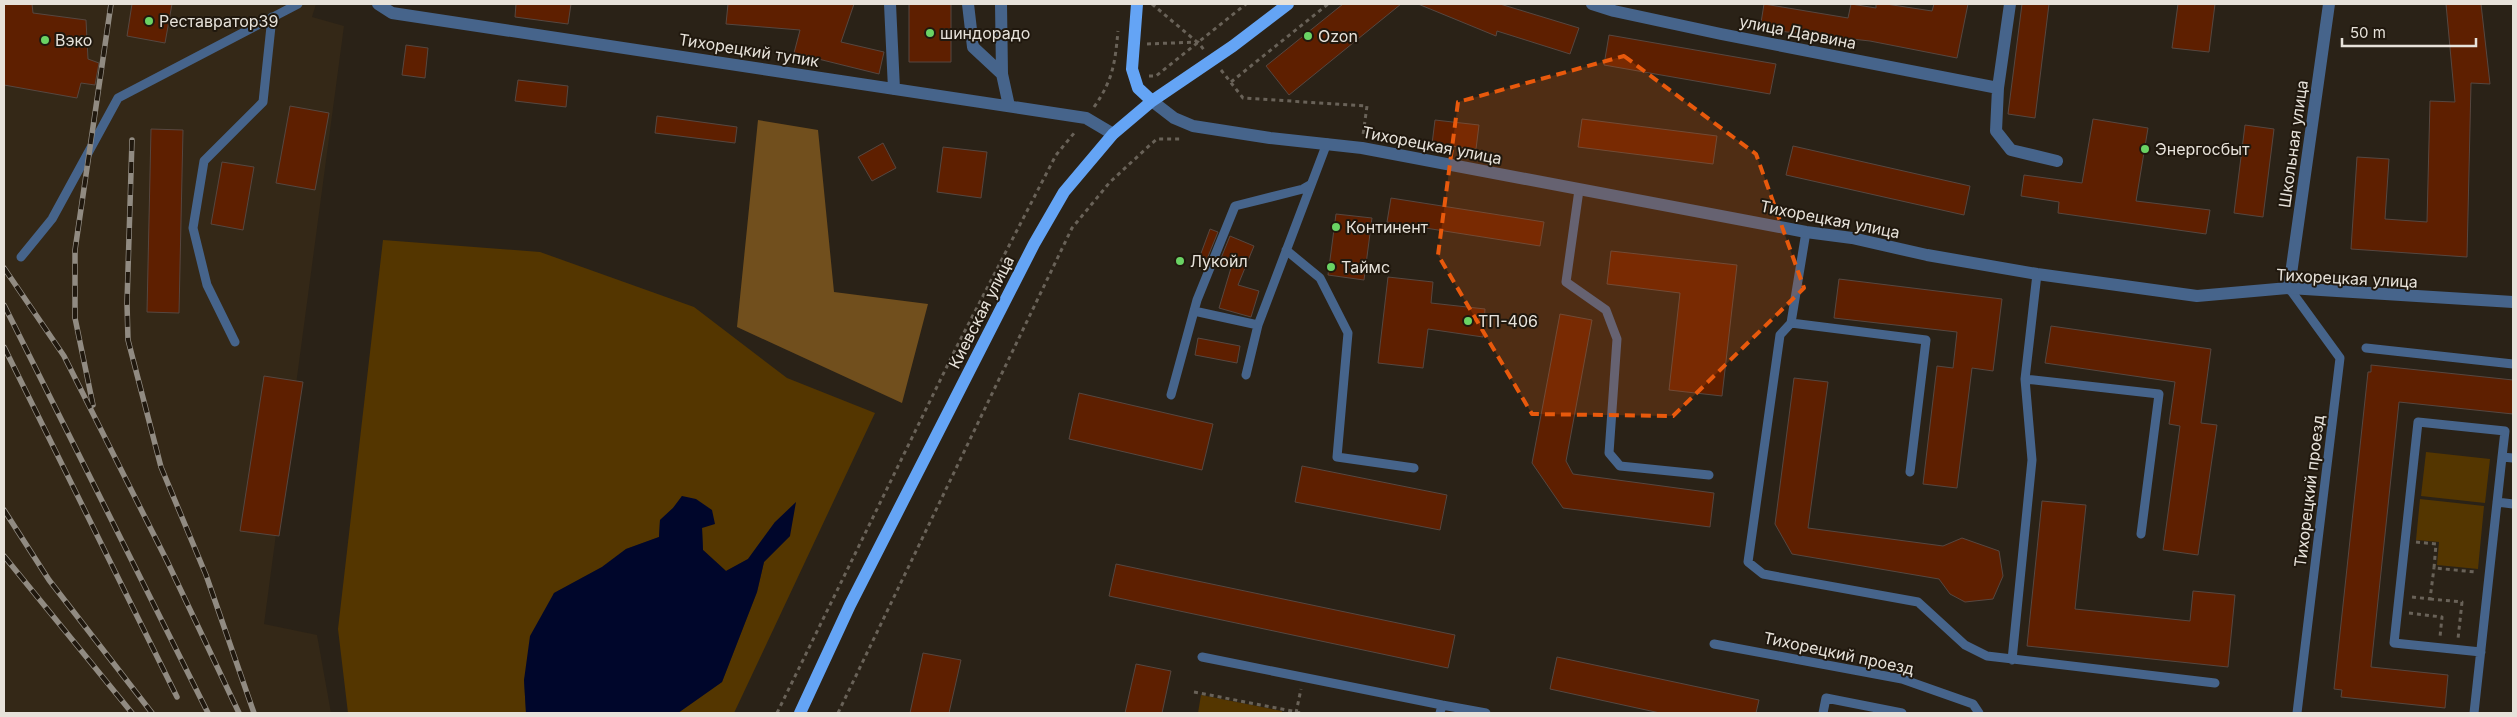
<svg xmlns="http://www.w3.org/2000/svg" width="2517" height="717" viewBox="0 0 2517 717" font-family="Inter,sans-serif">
<rect width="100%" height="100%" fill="#2a2217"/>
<path fill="#342817" d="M4,4H316L312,17L344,26L264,624L317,635L331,713H4Z"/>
<path fill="#543600" d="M383,240L540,252L694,307L787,378L875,413L734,713H678L722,682L757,592L764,562L790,536L775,522L748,559L726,571L703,550L702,527L682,496L673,508L660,520L659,537L626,549L602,567L554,593L524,680L526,713H348L338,629Z
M2426,452L2490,459L2485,503L2421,496Z
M2420,499L2484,506L2478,569L2437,565L2439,542L2416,540Z
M1201,695L1282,711V713H1198Z"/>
<path fill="#714f1d" d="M758,120L818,130L834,292L928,304L902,403L737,327Z"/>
<path fill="#00062b" d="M682,496L696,499L712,510L715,524L702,528L703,550L726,571L748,559L775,522L796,502L790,536L764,562L757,592L722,682L678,713H526L524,680L530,636L554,593L602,567L626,549L659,537L660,520L673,508Z"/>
<path fill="#5e1f00" stroke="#564740" d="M4,4H32L33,13L86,20L88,59L99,63L95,85L81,83L77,98L4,85Z
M132,4H172L165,43L127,36Z
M516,4H571L568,24L515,17Z
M728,4H854L841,42L884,52L879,74L794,53L800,30L726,24Z
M909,4H951V62H909Z
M1343,4H1401L1289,95L1266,66Z
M1418,4H1500L1579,28L1570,54L1497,31L1496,36Z
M1764,4L1848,18L1851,4L1876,8V4H1886L1932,11L1934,4H1968L1957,58L1870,41L1760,29Z
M2022,4H2049L2035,118L2008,114Z
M2178,4H2215L2209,52L2172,48Z
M2446,4H2481L2490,84L2471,83L2467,257L2351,249L2357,157L2389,159L2385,219L2427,222L2430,101L2455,102Z
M1609,35L1776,64L1770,94L1604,65Z
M406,45L428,48L425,78L402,75Z
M518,80L568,86L566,107L515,101Z
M290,106L329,113L315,190L276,183Z
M657,116L737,127L735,143L655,133Z
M1582,119L1717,136L1713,164L1578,147Z
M2093,119L2148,128L2136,201L2210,210L2206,234L2058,213L2059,202L2021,196L2024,175L2082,183Z
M1435,120L1479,125L1476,149L1432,144Z
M2245,125L2274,129L2263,217L2234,213Z
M151,129L183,130L179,313L147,312Z
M883,143L896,168L872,181L858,157Z
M1793,146L1970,186L1964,215L1786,175Z
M943,147L987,152L981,198L937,192Z
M222,162L254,167L243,230L211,224Z
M1391,198L1544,222L1540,246L1387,222Z
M1336,214L1372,218L1364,280L1328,275Z
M1210,229L1218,232L1207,259L1200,256Z
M1230,236L1254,246L1238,285L1259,291L1251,317L1219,308L1231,268L1219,263Z
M1611,251L1737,265L1722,396L1669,390L1680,293L1607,284Z
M1388,277L1433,282L1431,303L1485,309L1483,337L1428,329L1423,368L1378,363Z
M1839,279L2002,299L1993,371L1972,368L1957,488L1923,484L1937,366L1953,368L1957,332L1834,318Z
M1560,314L1592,320L1566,461L1573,474L1714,493L1710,527L1563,508L1532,463Z
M2051,326L2211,349L2201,423L2217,425L2198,555L2163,550L2180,426L2169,424L2175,382L2045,363Z
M1198,338L1240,346L1237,363L1195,355Z
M2371,365L2513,380V414L2399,402L2371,667L2448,675L2445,708L2341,697L2342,690L2334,689L2368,372H2371Z
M264,376L303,382L279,536L240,531Z
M1794,378L1828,382L1808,528L1943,546L1962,538L1999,551L2003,576L1993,599L1965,602L1950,594L1939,579L1792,554L1775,524Z
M1079,393L1213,424L1202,470L1069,439Z
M1302,466L1447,495L1440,530L1295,502Z
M2042,501L2086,505L2075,609L2190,621L2193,591L2235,595L2228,667L2027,646Z
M1116,564L1455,635L1448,668L1109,596Z
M923,653L961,660L949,713H910Z
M1557,657L1759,700L1756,713H1660L1550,689Z
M1136,664L1171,671L1162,713H1125Z"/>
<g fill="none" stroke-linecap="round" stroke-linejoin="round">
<path stroke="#696258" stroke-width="3" stroke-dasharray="4 4" stroke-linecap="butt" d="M1152,4L1197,42
M1147,44L1198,42L1204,50
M1221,70L1243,98L1367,106L1363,135
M1149,76H1156L1246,4
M1231,82L1328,4
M1094,107C1113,80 1115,63 1118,31
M2416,542L2436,544L2434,568L2476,572
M2412,597L2430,599L2434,568
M2430,599L2462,602L2458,639
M2409,613L2442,617L2440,637
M1194,692L1302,713
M777,713L955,350L1056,155L1075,132
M838,713L1072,228L1110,182L1150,145L1157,139H1182
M1296,713L1301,689"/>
<path stroke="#46648b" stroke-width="9" d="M1579,190L1566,282L1606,310L1617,339L1609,453L1620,466L1709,475
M1806,232L1791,323L1926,340L1910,472
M1286,250L1320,278L1348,333L1337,457L1414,468
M21,257L52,219L118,98L298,4
M2037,274L2025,379L2159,394L2141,534
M2289,288L2340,358L2297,713
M1194,311L1258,325
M1791,323L1780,335L1748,562L1763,574L1918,602L1965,645L1987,656L2215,683
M235,342L207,285L193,228L204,161L263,102L272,17
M2366,348L2513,364
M1246,375L1258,325L1327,143
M1171,395L1197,300L1235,206L1303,189L1310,185
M2497,502L2513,504
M1714,644L1902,679L1973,704L1979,713
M2481,652L2394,643L2418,422L2505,431L2502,457
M1202,657L1442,705L1440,713
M2012,660L2032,460L2025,379
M1442,705L1486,713
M1823,713L1826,698L1902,713
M2474,713L2502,457L2513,458"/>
<path stroke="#46648b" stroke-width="12" d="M378,4L392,13L1086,118L1113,134
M890,4L894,89
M968,4L973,47L1002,74L1009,106
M1001,4L1002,74
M1592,4L1614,11L1721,34L1998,88
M2010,4L1998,88L1996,131L2011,150L2057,161
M2289,288L2329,4"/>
<path stroke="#46648b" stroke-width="12" d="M1152,101L1174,118L1193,126L1270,138L1362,148L1806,232L1852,238L1927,255L2037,274L2197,296L2289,288L2513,302"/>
<path stroke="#64a4f5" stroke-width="12" d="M1137,4L1132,69L1138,88L1152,101
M800,713L850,605L1034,244L1064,192L1113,134L1152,101L1233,46L1288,4"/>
<defs>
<path id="rail" d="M132,140L127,303L128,340L161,467L206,575L254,713
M4,268L64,356L167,561L239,713
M4,305L208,713
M4,347L177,697
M93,405L75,318V250L111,4
M4,510L49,580L152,713
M4,556L132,713"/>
</defs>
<use href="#rail" stroke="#918b82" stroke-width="5.5"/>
<use href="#rail" stroke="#20180e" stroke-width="4" stroke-dasharray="11" stroke-linecap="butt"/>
</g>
<path fill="#e8590c" fill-opacity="0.2" stroke="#e8590c" stroke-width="4" stroke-dasharray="10 6" stroke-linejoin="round" d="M1624,56L1756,154L1804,288L1673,416L1532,414L1438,255L1458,102Z"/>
<g fill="#6ad364" stroke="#20180e" stroke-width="2">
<circle cx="149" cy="21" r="5"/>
<circle cx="930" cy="33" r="5"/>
<circle cx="1308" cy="36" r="5"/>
<circle cx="45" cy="40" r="5"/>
<circle cx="2145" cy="149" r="5"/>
<circle cx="1336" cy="227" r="5"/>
<circle cx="1180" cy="261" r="5"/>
<circle cx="1331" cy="267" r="5"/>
<circle cx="1468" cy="321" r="5"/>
</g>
<g text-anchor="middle" stroke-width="4" stroke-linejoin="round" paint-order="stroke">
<g font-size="16" fill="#e7e2da" stroke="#20180e" text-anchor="start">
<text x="159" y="27">Реставратор39</text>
<text x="940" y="39">шиндорадо</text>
<text x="1318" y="42">Ozon</text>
<text x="55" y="46">Вэко</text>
<text x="2155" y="155">Энергосбыт</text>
<text x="1346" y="233">Континент</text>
<text x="1190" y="267">Лукойл</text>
<text x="1341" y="273">Таймс</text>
<text x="1478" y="327">ТП-406</text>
</g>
<g font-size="16" fill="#e7e2da" stroke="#20180e">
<text transform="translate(1798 32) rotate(11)" y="6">улица Дарвина</text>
<text transform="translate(749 50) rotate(9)" y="6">Тихорецкий тупик</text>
<text transform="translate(2293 144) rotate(-82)" y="6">Школьная улица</text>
<text transform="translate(1432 145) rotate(11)" y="6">Тихорецкая улица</text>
<text transform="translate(1830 219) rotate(11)" y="6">Тихорецкая улица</text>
<text transform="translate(2347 278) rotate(3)" y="6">Тихорецкая улица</text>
<text transform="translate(981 312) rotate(-63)" y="6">Киевская улица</text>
<text transform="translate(2309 491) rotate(-83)" y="6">Тихорецкий проезд</text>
<text transform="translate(1839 653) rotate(12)" y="6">Тихорецкий проезд</text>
</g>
</g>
<rect width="2517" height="717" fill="none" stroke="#e7e2da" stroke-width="10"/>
<path d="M2342 38v8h134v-8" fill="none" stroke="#e7e2da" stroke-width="2.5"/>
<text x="2350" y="38" font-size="15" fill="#e7e2da" stroke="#20180e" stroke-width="4" paint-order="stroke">50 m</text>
</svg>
